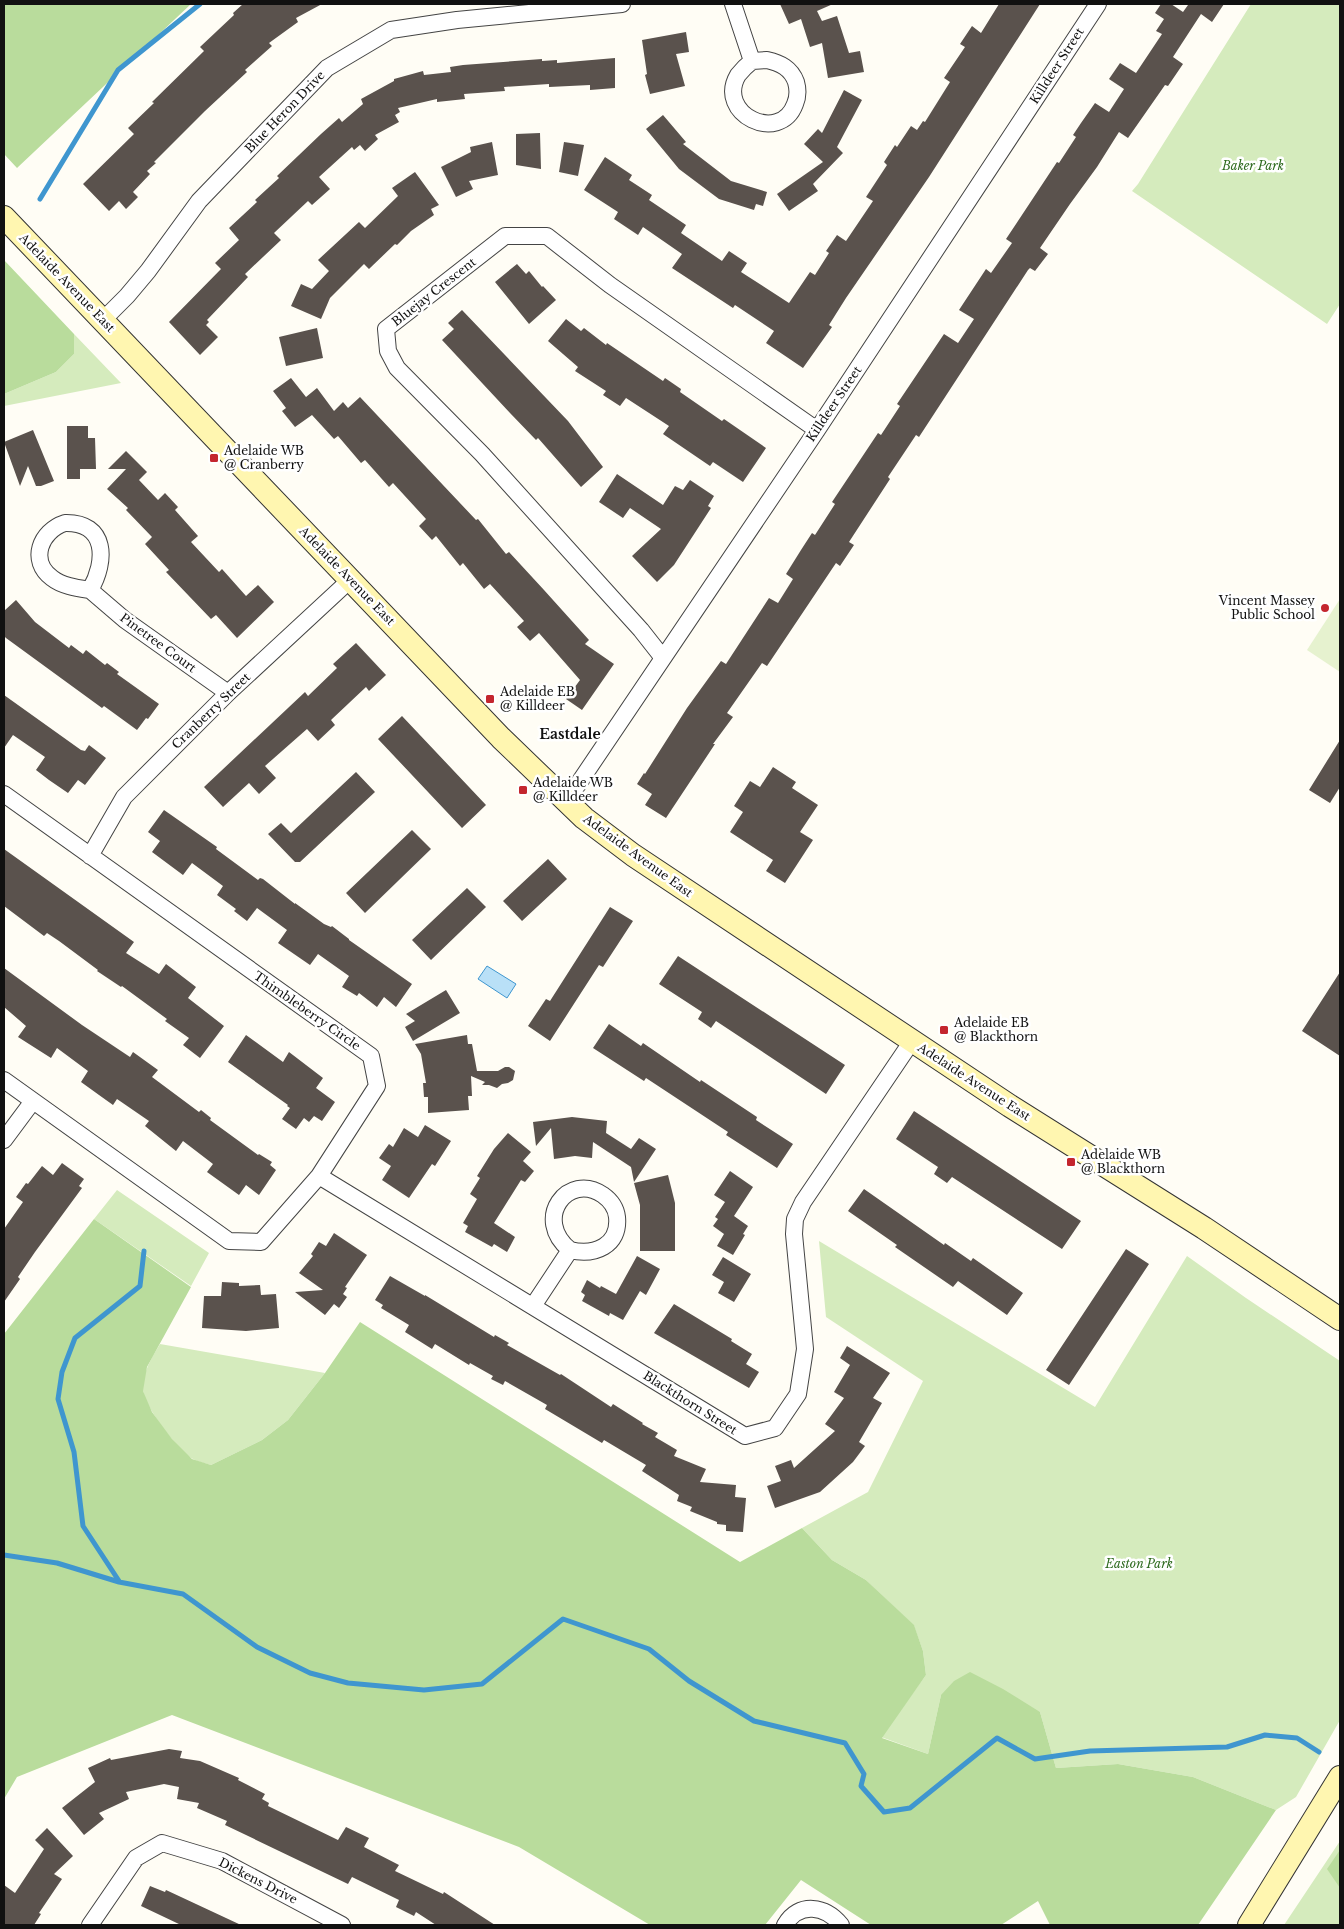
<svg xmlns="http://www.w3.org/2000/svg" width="1344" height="1929" viewBox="0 0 1344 1929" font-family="'Libre Baskerville',serif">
<rect width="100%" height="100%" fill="#fffdf5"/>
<path fill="#d5ebbd" d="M1251,4H1340V304L1327,324L1132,191L1138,184Z
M74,334L121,383L4,406V394L56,372L74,354Z
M117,1190L209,1253L191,1286L94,1219Z
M819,1241L1095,1407L1187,1256L1246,1298L1340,1361V1720L1296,1797L1276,1810L1193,1777L1118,1764L1056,1768L1040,1712L941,1695L928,1754L881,1737L926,1675L923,1651L914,1626L866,1580L832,1560L802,1528L868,1492L923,1381L826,1317Z
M160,1344L325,1373L288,1420L262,1440L211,1465C205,1463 198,1462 193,1459C179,1452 145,1407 143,1391C141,1375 152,1357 160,1344Z
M1340,1841V1925H1284Z"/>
<path fill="#b9dc9c" d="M4,4H191L17,168L4,154Z
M4,260L74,334V354L56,372L4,394Z
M94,1219L191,1287L147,1367L143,1391L152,1412L172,1439L192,1459L211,1465L262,1440L288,1420L325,1373L360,1322L740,1562L802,1528L832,1560L866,1580L914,1625L923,1651L926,1675L882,1738L928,1754L941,1695L954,1681L970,1672L1003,1689L1040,1712L1056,1768L1118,1764L1193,1777L1276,1810L1198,1925H1050L1038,1901L1001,1925H871L801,1880L765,1925H650L519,1847L172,1715L17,1777L4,1799V1334Z
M1340,1850V1888L1327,1869Z"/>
<path fill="#e6f2cf" d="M1340,599V672L1307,650Z"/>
<path fill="#b9e0f7" stroke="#3f96cf" d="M487,966L516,984L507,998L478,979Z"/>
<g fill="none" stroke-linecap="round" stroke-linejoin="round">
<path stroke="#3f96cf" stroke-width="5" d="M40,199L118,70L200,4
M4,1555L57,1563L119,1582L183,1594L257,1647L310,1673L348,1683L424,1690L482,1684L563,1619L649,1649L689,1681L754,1721L845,1743L864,1774L861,1786L884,1812L910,1808L997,1738L1035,1759L1090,1751L1227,1747L1265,1735L1297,1738L1319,1752
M119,1581L83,1526L74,1452L58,1399L62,1372L75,1338L140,1286L144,1251"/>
</g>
<path fill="#5a524d" d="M243,4H322L296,18L298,22L269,43L272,46L245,70L247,72L205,111L154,162L156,163L147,171L150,174L133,192L138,197L126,209L119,201L109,211L83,184L134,134L128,128L154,103L152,102L204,51L200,47L234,15L233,13Z
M780,4H833L817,11L822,21L837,16L849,53L860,51L864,72L828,78L822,43L810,47L801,19L789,24Z
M999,4H1040L929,177L846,298L829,325L832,327L803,368L766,343L774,331L735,305L733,308L672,268L682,254L643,227L638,235L614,219L618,212L584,190L605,157L632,175L629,180L652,195L649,200L686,225L681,233L722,261L729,251L747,263L741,272L789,303L810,272L815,275L829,253L826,251L837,235L846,241L873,201L866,197L887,165L884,162L895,145L897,147L911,126L917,130L923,121L925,122L950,82L944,78L965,47L960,44L972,26L981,33Z
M1161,4H1171L1183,12L1188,5L1186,4H1224L1212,22L1201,14L1173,57L1183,64L1168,86L1165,85L1128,138L1119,132L1097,167L1070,204L1040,248L1048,254L1035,271L1030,268L1028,270L919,437L916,435L888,477L890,479L849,542L854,545L840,566L836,563L767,666L762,663L727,713L733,717L713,744H715L666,818L645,805L652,794L637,784L644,773L645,774L687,708L721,661L726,664L769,598L778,603L793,579L786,574L801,550L812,533L815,535L835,504L832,502L878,433L881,435L900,406L897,404L944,334L958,343L974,319L959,310L986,269L991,273L1012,243L1006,239L1057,162L1059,163L1076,137L1073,135L1081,123L1095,103L1109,112L1124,89L1109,79L1120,63L1136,73L1162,34L1156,31L1164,19L1155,13Z
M686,32L689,52L676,54L685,86L650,94L645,75L647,74L642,40Z
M615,58V88L590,90V85L549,87V84L504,87L505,91L464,94L465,99L437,102V99L398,108L400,112L395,115L399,122L375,135L378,139L365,151L360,145L354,150L352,147L319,177L330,189L312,205L308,201L274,233L281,240L245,274L248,277L207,320L209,322L206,325L218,337L200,355L169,322L221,269L215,263L239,240L229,228L257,202L255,200L279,178L277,176L321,134L339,118L342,122L363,104L361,99L394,81V79L423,71L424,75L451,72L450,67L463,65L542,59V61L557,60V63Z
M844,90L862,100L837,147L843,153L813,184L818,191L789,211L777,194L823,162L804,144L818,129L822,133Z
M663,115L686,142L683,144L731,181L767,192L763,206L756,204L754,210L719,199L679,169L646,129Z
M540,133L541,169L516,165V134Z
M492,142L498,175L469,181L473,189L456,197L441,167L471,152L470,147Z
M564,142L584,145L578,176L559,172Z
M415,172L439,205L431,209L434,215L411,231L397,245L395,244L369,269L364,264L330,298L321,319L291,306L301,284L312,289L329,271L318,260L359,222L365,228L398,196L392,188Z
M517,264L526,274L529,271L542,287L543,286L556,300L529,324L495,282Z
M462,310L568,421L603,467L581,487L538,438L536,440L510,413L442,340L454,329L448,323Z
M566,319L581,331L584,328L606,345L607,343L663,381L665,378L681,389L680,392L722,421L724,419L766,448L743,482L713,462L710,466L663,434L669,426L626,398L620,406L603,395L606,391L575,371L578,367L548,341Z
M317,328L323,358L286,366L279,337Z
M291,378L306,397L317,388L334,411L343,402L348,408L360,397L476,520L478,519L506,554L509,552L544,590L589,640L585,644L614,664L582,710L566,699L580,680L539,633L530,641L517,627L524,621L490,584L484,589L463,563L460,566L436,536L432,540L419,526L426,519L393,483L389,487L365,460L361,463L338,436L334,439L312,415L295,427L282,411L286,408L273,391Z
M67,426H88V438H95L96,469H80V479H67Z
M33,430L54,481L41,486H36L28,466L20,486L4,442Z
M126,451L147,472L139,480L158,500L165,493L178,507L175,510L198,536L191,542L219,572L222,569L246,596L258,585L274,602L237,638L216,615L211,619L166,572L169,570L145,544L152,537L126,510L128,508L107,489L126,469H108Z
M617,474L663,505L675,486L683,490L690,480L714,496L708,506L711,508L674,565L657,582L632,556L661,529L630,508L623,518L599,502Z
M16,600L35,622L69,648L71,645L83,654L86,650L105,665L107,663L119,672L117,674L159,704L148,719L146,718L137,730L104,706L102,708L6,638L4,636V611Z
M356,643L386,675L369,691L366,687L331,720L335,725L318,741L307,729L265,766L276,778L259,794L249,783L223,807L204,787L305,692L308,696L337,668L333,664Z
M4,695L81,750L85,751L89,745L106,758L85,785L78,780L68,793L49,780L36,770L45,757L13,735L4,748Z
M402,716L486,805L462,828L378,739Z
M1340,740V787L1330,803L1309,790Z
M773,767L796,782L792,788L818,805L800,832L813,840L785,883L766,871L773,860L730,832L743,812L734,806L750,781L760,787Z
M356,772L375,792L300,862H295L268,834L281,823L291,833Z
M164,810L217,847L216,849L258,880L260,878L263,879L295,904V903L324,924L331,927L332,926L349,939V940L412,984L396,1007L384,997L377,1007L359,993L357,996L342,987L349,976L318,954L310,965L278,943L287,930L257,908L247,921L234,911L236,909L217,895L223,886L192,863L183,875L152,852L160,841L148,832Z
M412,830L431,849L365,913L346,893Z
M4,849L134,942L126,953L159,974L166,964L196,987L188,998L224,1026L200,1058L183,1045L189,1038L165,1021L167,1019L122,986L121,987L97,971L98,970L59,941L47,933L44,936L4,906Z
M548,859L567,879L522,921L503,901Z
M467,888L486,907L431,960L412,940Z
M610,907L633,921L603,967L599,965L550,1041L528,1026L546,999L550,1001Z
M678,956L845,1065L826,1094L716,1021L711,1028L698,1019L702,1012L659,984Z
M4,968L82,1025L130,1057L133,1052L158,1070L152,1077L199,1112L201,1110L211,1118L210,1120L258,1155L259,1154L272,1162L270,1165L276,1170L259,1195L246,1185L239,1195L207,1172L213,1164L183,1141L176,1151L145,1126L149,1121L117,1099L113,1105L99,1095L81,1082L88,1071L57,1048L51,1058L18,1037L26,1026L4,1007Z
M1340,972V1056L1302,1031Z
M446,990L460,1013L413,1041L405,1027L415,1021L406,1014Z
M609,1024L641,1046L643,1043L700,1082L701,1080L757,1117L756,1120L793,1144L777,1168L726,1135L728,1132L646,1078L644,1081L593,1048Z
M246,1035L283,1062L289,1052L323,1078L316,1088L335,1102L322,1121L314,1116L309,1122L304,1118L296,1129L282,1119L290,1108L287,1106L288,1105L228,1062Z
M467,1035L468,1044H472L477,1071H498L505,1067H509L515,1071L513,1080L508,1083L502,1084L497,1088L489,1085H482L485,1082L471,1076L472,1096H468L469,1110L428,1113V1097H424L423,1083H426L421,1054L415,1044Z
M914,1111L1081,1221L1062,1249L952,1177L947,1183L934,1174L938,1167L896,1139Z
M572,1117L607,1121L606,1133L631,1149L639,1138L656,1149L634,1182L631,1167L593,1142L592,1158L575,1156L554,1159L551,1128L536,1146L533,1122Z
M425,1125L451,1141L435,1166L432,1164L409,1198L382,1180L391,1166L379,1158L389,1144L393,1147L404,1128L418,1137Z
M508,1133L531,1152L523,1161L534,1171L525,1182L521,1180L494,1223L515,1237L507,1252L494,1244L492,1247L465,1232L468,1226L463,1223L477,1199L470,1194L480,1178L477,1176L494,1149Z
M62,1163L84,1179L79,1186L82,1188L35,1252L18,1277L20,1279L4,1302V1229L23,1202L16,1197L26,1183L28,1184L42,1166L53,1175Z
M730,1171L753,1187L734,1216L748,1226L743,1234L745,1235L733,1255L717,1246L724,1234L713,1226L718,1219L715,1217L725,1202L714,1195Z
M668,1175L675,1203V1251H640V1205L634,1183Z
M864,1189L944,1245L945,1243L971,1261L973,1258L1023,1293L1007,1315L958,1281L953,1287L895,1247L897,1245L848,1211Z
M334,1233L367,1255L345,1287L347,1288L343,1294L347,1297L339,1308L334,1304L325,1315L295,1292L323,1290L299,1273L313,1256L311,1254L319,1242L326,1246Z
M1126,1249L1149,1264L1069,1385L1046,1370Z
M637,1256L660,1269L646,1295L640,1291L623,1320L610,1313L609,1316L582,1301L585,1295L581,1292L587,1280L600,1288L601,1286L616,1294Z
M723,1257L751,1274L734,1302L718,1293L724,1282L712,1275Z
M390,1276L425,1296V1295L494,1337L495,1335L509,1343L507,1345L560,1375L561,1374L611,1407L613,1404L643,1423L642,1424L658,1433L655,1437L677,1450L674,1456L706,1469L700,1482L736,1485L735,1497L746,1498L743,1532L726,1531V1525L717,1524V1522L690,1511L692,1507L677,1501L679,1495L642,1471L646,1465L604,1440L602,1443L545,1409L547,1405L505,1381L503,1385L491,1379L493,1376L470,1363L469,1365L435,1344L432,1349L405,1332L409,1325L381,1308L383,1305L375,1300Z
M222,1282L239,1283V1286L260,1285L261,1295L276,1294L279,1328L246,1331L202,1328L204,1296H221Z
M674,1304L732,1339L731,1341L752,1354L746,1364L759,1372L749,1388L654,1333Z
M847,1346L890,1373L873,1398L882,1403L859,1442L865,1446L853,1462L820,1492L775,1508L767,1486L781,1481L775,1466L791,1460L794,1468L835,1431L825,1424L844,1398L834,1392L850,1365L840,1358Z
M169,1749L182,1751L180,1758L200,1761L239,1778L238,1780L265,1794L262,1799L269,1803L268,1806L338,1840L346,1827L369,1838L364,1847L399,1865L395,1871L443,1894L444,1892L495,1925H436L416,1912L414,1916L396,1907L399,1900L352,1877L348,1884L225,1825L227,1821L197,1808L199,1803L177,1799L179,1787L164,1784L126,1792L129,1799L99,1813L104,1819L84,1835L62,1808L95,1782L88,1768L110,1758L111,1760Z
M47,1828L73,1856L54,1874L62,1879L39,1913L41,1914L34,1925H4V1885L15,1893L44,1849L35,1840Z
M150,1886L165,1892L166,1890L241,1925H181L141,1906Z"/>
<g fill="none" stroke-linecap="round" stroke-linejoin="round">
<defs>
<path id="street" d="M733,4L752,61
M767,60C780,63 791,68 796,82C798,89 798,97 795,104C780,145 715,114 738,75C742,70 747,65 752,61Z
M103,320L127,296L148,271L199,201L327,68L391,30L457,20L622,4
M65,523C107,522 107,561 90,590C77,588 62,586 52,578C29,561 40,531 65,523Z
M90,590L125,620L228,693
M663,658L641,630L482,454L397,368L388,351L386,329L505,236H547L610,285L817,430
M4,794L371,1056L377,1086L319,1176L261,1242L229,1241L4,1080
M566,802L817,430L1098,4
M90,856L124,797L228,693L350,580
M4,1140L33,1101
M319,1176L745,1436L775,1428L798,1394L805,1349L794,1234L795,1219L803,1202L912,1041
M533,1306L570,1250C594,1256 620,1246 617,1217C616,1208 610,1200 603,1195C568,1171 532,1219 570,1250
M90,1925L136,1858L162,1843L222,1861L342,1925
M785,1925C799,1901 826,1906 841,1925"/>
<path id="secondary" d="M4,217L501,738L584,818L633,855L1010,1106L1204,1228L1340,1319
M1249,1925L1340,1777"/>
</defs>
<use href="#street" stroke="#444" stroke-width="18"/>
<use href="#secondary" stroke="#333" stroke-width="24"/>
<use href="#street" stroke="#fff" stroke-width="16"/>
<use href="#secondary" stroke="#fff6b0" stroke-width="22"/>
</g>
<g fill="#c4262e" stroke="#fff" stroke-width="2">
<rect x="209" y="453" width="10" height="10" rx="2.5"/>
<circle cx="1325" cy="608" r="5"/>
<rect x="485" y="694" width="10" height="10" rx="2.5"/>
<rect x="518" y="785" width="10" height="10" rx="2.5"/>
<rect x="939" y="1025" width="10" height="10" rx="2.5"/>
<rect x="1066" y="1157" width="10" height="10" rx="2.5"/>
</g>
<g text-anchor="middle" stroke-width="5" stroke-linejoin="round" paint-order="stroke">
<g font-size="12" fill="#111" stroke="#fff">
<text transform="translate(1057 66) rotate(-57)" y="4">Killdeer Street</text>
<text transform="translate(285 112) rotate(-46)" y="4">Blue Heron Drive</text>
<text transform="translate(67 283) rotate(46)" y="4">Adelaide Avenue East</text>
<text transform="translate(434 292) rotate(-38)" y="4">Bluejay Crescent</text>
<text transform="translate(834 404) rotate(-56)" y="4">Killdeer Street</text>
<text transform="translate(347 576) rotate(46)" y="4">Adelaide Avenue East</text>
<text transform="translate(158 643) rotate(36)" y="4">Pinetree Court</text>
<text transform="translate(211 711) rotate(-44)" y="4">Cranberry Street</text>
<text transform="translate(638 856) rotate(36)" y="4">Adelaide Avenue East</text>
<text transform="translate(307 1011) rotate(35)" y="4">Thimbleberry Circle</text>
<text transform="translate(974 1082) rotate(33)" y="4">Adelaide Avenue East</text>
<text transform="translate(690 1403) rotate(32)" y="4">Blackthorn Street</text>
<text transform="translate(258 1881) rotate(27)" y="4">Dickens Drive</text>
</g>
<g font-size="12" font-style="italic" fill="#2f6b1f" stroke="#fff">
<text x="1253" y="170">Baker Park</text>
<text x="1139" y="1568">Easton Park</text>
</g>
<g font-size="12" fill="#111" stroke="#fff" text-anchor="start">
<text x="224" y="455">Adelaide WB<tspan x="224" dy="14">@ Cranberry</tspan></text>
<text x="1315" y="605" text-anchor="end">Vincent Massey<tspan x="1315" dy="14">Public School</tspan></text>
<text x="500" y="696">Adelaide EB<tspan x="500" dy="14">@ Killdeer</tspan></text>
<text x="533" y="787">Adelaide WB<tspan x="533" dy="14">@ Killdeer</tspan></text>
<text x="954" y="1027">Adelaide EB<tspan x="954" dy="14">@ Blackthorn</tspan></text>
<text x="1081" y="1159">Adelaide WB<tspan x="1081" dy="14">@ Blackthorn</tspan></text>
</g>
<g font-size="14" font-weight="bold" fill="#111" stroke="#fff">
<text x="570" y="739">Eastdale</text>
</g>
</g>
<rect width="1344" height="1929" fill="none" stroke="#111111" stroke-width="10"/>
</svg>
